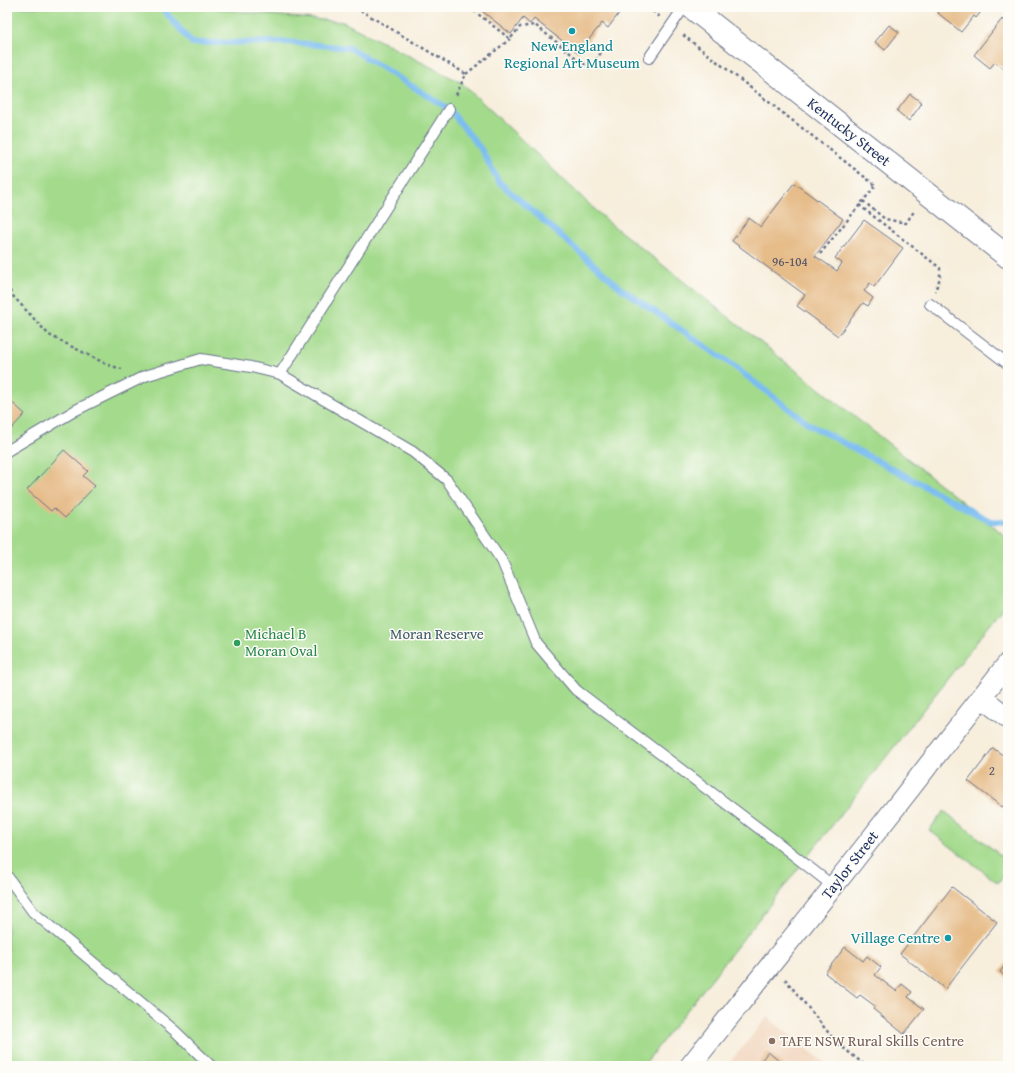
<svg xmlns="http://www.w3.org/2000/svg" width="1015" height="1073" viewBox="0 0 1015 1073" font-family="'Gentium Book Plus',serif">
<rect width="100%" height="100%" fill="#fdfcf7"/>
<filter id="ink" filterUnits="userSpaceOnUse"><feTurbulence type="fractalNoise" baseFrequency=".025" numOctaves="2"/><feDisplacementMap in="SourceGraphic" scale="8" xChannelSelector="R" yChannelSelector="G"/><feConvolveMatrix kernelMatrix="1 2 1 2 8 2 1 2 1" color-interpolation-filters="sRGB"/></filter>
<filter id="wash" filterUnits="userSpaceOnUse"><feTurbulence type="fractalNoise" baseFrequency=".012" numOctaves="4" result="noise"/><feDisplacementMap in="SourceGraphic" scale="16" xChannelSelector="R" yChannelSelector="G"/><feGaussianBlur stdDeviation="0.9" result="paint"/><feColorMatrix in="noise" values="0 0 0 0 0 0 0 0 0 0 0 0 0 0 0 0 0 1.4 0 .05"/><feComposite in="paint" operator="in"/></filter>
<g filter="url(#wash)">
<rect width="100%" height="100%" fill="#f7eedc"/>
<path fill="#f1d5bd" d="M767,1017L829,1066H727Z"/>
<path fill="#a3da8b" stroke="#5f8474" d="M7,7H200L282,16L343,22L462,83L607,221L1008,538V602L643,1066H7Z
M944,811L1008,861V870L998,883L929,830Z"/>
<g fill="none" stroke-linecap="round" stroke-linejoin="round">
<path stroke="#7cbdf1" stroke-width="6" d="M161,7L192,43L287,42L350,48L449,109L481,149L499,182L622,289L731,364L810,425L990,521L1008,522"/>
</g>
<g id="blocks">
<path fill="#e6bc89" d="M477,7H613L620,12L608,28L602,23L578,53L534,19L530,24L523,18L511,34Z
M942,7H985L976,18L974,16L961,32L938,13Z
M1002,19L1008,24V72L995,62L990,68L974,55Z
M889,25L899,32L885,50L875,42Z
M910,94L922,103L909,121L897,111Z
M794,183L843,219L815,256L837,271L842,263L835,258L864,220L903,248L874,287L870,283L864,291L873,298L868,306L863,303L838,336L797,306L805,295L732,241L749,218L761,227Z
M8,399L25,414L11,429L7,426V400Z
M64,450L88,471L83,476L95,486L65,518L54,508L51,511L27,490Z
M993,748L1008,759V800L1002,807L968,781Z
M952,887L997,922L945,989L900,954Z
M845,947L863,961L867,956L881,967L875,975L896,991L902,984L912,992L908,997L924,1009L904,1034L873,1009L875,1006L860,995L857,998L825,973Z
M1008,961V978L1000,972Z
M768,1052L785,1066H757Z"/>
</g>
</g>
<g filter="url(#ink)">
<use href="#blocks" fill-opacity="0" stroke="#68728a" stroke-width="1"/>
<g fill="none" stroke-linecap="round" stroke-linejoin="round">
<defs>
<path id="service" d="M649,58L684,7
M930,304L1008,364
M280,374L449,109
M7,451L76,410L145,376L201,359L251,367L280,374L413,452L447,480L502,561L536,643L576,690L773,839L833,886
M7,876L33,912L175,1031L211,1066"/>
<path id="minor" d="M981,697L1008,718
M690,1066L852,863L1008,663"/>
<path id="tertiary" d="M691,7L1008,257"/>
</defs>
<use href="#service" stroke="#68728a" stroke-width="12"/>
<use href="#minor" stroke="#68728a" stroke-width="22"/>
<use href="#tertiary" stroke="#68728a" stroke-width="24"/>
<path stroke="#68728a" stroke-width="2.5" stroke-dasharray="3 3" stroke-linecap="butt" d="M355,7L466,74L456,95
M469,7L510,39L520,27L535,25L589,68L605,48
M648,7L660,17
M683,35L875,185
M466,74L510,39
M863,201L885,219L906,223L915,210
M859,205L940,268V278L935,291
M820,254L876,185
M7,285L12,295L49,335L108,365L122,369
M785,979L836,1042L866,1066"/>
<use href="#service" stroke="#fff" stroke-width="10"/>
<use href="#minor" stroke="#fff" stroke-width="20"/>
<use href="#tertiary" stroke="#fff" stroke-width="22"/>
</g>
</g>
<g fill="#0f9aa8" stroke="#fdfcf7" stroke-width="1.5">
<circle cx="572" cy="31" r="4"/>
<circle cx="948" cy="938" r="4"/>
</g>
<circle fill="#2e9e5b" stroke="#fdfcf7" stroke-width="1.5" cx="237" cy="643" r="4"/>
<circle fill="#8d6e63" stroke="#fdfcf7" stroke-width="1.5" cx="772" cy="1041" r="4"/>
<g text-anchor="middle" stroke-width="3" stroke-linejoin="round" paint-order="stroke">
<g font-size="13" fill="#4e5269">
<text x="790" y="266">96-104</text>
<text x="992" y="775">2</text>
</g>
<g font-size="15" fill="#0d838f" stroke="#fdfcf7">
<text x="572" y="51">New England<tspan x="572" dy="17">Regional Art Museum</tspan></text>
<text x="940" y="943" text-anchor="end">Village Centre</text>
</g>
<g font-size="15" fill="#1b2f5e" stroke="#fdfcf7">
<text transform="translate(849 132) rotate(38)" y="5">Kentucky Street</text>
<text transform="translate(850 865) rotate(-52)" y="5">Taylor Street</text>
</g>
<g font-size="15" fill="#27864d" stroke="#fdfcf7" text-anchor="start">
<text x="245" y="639">Michael B<tspan x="245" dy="17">Moran Oval</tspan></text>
</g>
<g font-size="15" fill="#3d5a69" stroke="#fdfcf7">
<text x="437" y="639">Moran Reserve</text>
</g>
<g font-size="15" fill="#785e54" stroke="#fdfcf7" text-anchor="start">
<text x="780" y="1046">TAFE NSW Rural Skills Centre</text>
</g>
</g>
<rect width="1015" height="1073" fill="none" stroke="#fdfcf7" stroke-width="24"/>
</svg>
